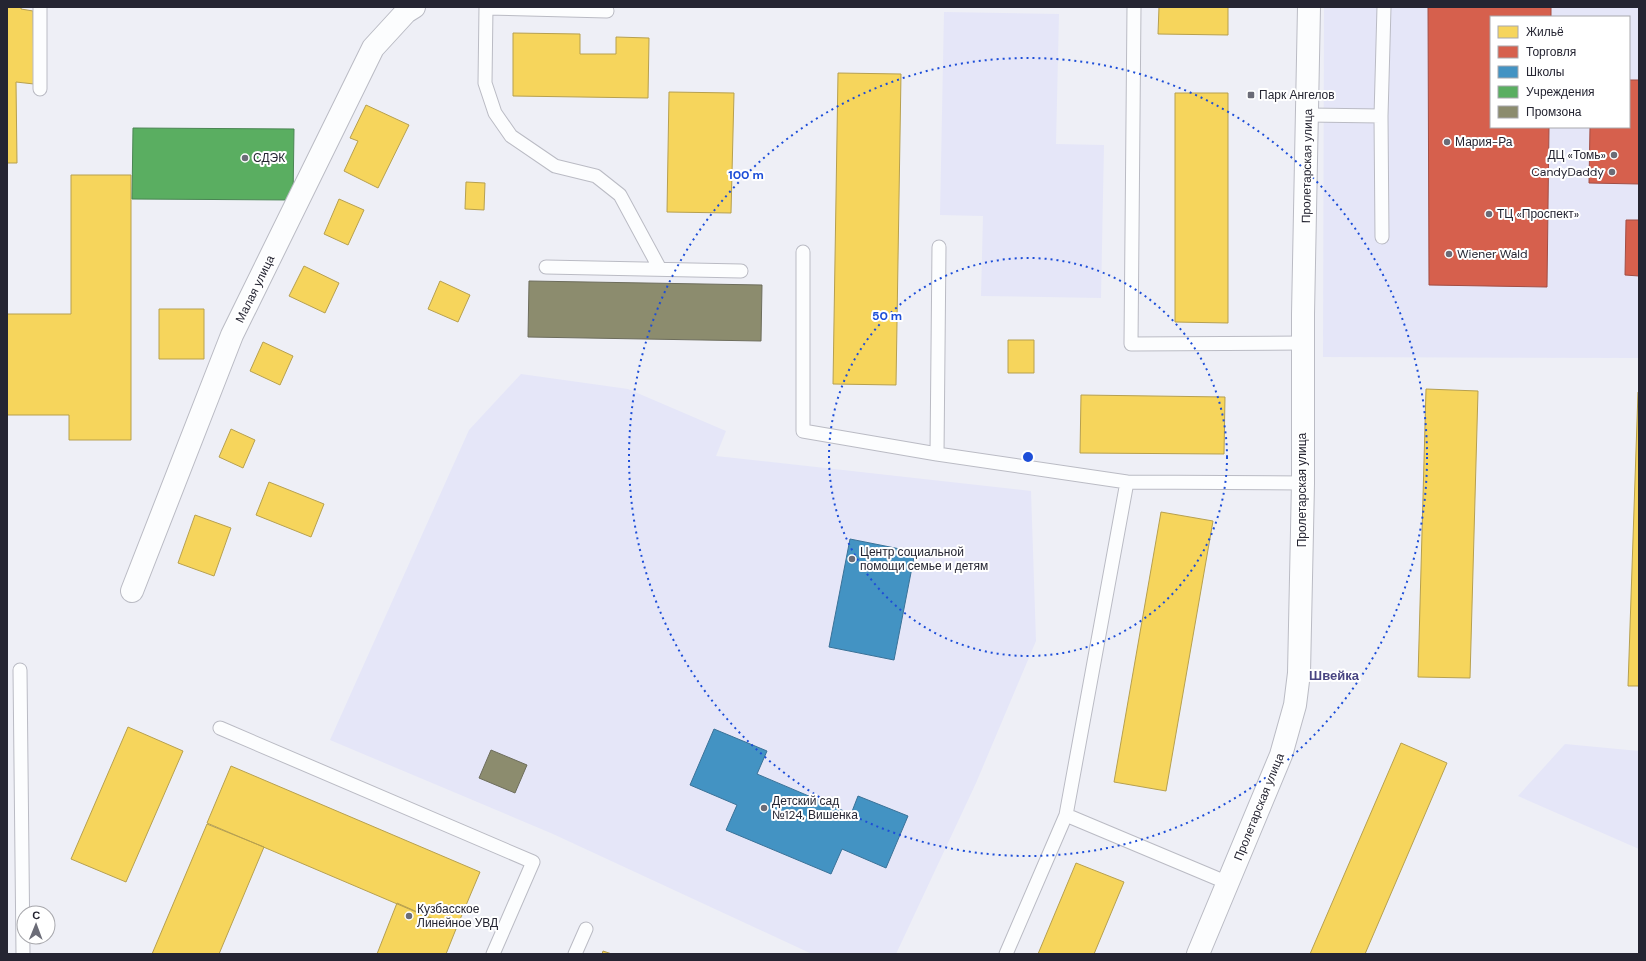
<svg xmlns="http://www.w3.org/2000/svg" width="1646" height="961" viewBox="0 0 1646 961" font-family="'DM Sans',sans-serif">
<rect width="100%" height="100%" fill="#eeeff6"/>
<path fill="#e5e6f8" fill-rule="evenodd" d="M1324,7H1639V358L1323,357ZM1491,17H1629V127H1491Z
M944,12L1059,14L1056,144L1104,145L1101,298L981,296L983,216L940,215Z
M521,374L628,389L726,431L716,456L1031,491L1036,641L976,783L896,954H812L553,834L330,740L469,430Z
M1565,744L1639,751V849L1518,796Z"/>
<path fill="#f6d55c" stroke="#b7a04f" d="M7,7H21V9L33,11L34,84L16,82L17,163H7Z
M1159,7H1228V35L1158,34Z
M513,33L580,34V54H616V37L649,38L648,98L513,96Z
M838,73L901,74L896,385L833,384Z
M669,92L734,93L731,213L667,212Z
M1175,93H1228V323L1175,322Z
M366,105L409,125L378,188L344,171L358,141L350,138Z
M71,175H131V440H69V415H7V314H71Z
M466,182L485,183L484,210L465,209Z
M339,199L364,210L348,245L324,234Z
M304,266L339,283L325,313L289,296Z
M440,281L470,295L458,322L428,309Z
M159,309H204V359H159Z
M1008,340H1034V373H1008Z
M263,342L293,356L280,385L250,371Z
M1426,389L1478,391L1470,678L1418,677Z
M1638,392H1639V686H1628Z
M1081,395L1225,397L1224,454L1080,453Z
M231,429L255,440L243,468L219,457Z
M269,482L324,504L311,537L256,515Z
M1161,512L1213,521L1166,791L1114,782Z
M195,515L231,528L214,576L178,563Z
M128,727L183,751L126,882L71,859Z
M1401,743L1447,763L1365,954H1310Z
M231,766L480,872L456,929L207,823Z
M207,824L264,847L219,954H152Z
M1076,863L1124,882L1094,954H1038Z
M397,903L456,929L446,954H377Z
M603,951L612,954H602Z"/>
<path fill="#d6604d" stroke="#a14e45" d="M1428,7H1551V17H1491V127H1549L1547,287L1429,285Z
M1629,80H1639V184L1589,183L1590,127H1629Z
M1626,220H1639V276L1625,275Z"/>
<path fill="#4393c3" stroke="#3a7298" d="M850,539L915,552L894,660L829,647Z
M714,729L767,751L757,774L851,814L858,796L908,816L886,868L842,849L831,874L726,830L737,805L690,785Z"/>
<path fill="#5aae61" stroke="#4a8553" d="M133,128L294,129L293,200L132,199Z"/>
<path fill="#8c8c6e" stroke="#6d6d5c" d="M529,281L762,285L761,341L528,337Z
M491,750L527,765L515,793L479,778Z"/>
<g fill="none" stroke-linecap="round" stroke-linejoin="round">
<defs>
<path id="service" d="M486,7L485,83L495,113L511,136L555,166L596,176L620,195L660,269
M1134,7L1131,344L1303,343
M486,8L607,11
M40,89V7
M1308,115L1381,116
M1382,237L1381,116L1384,7
M803,252V431L937,454L1127,482
M546,267L741,271
M937,454L939,247
M20,670L23,954
M220,728L533,862L493,954
M1066,815L1228,883
M575,954L586,929
M1006,954L1066,815L1127,482L1303,483"/>
<path id="minor" d="M132,591L232,335L373,48L406,12L414,7"/>
<path id="tertiary" d="M1198,954L1281,755L1295,705L1299,673L1303,483V314L1309,7"/>
</defs>
<use href="#service" stroke="#babbc4" stroke-width="15"/>
<use href="#minor" stroke="#babbc4" stroke-width="24"/>
<use href="#tertiary" stroke="#babbc4" stroke-width="24"/>
<use href="#service" stroke="#fcfdfe" stroke-width="13"/>
<use href="#minor" stroke="#fcfdfe" stroke-width="22"/>
<use href="#tertiary" stroke="#fcfdfe" stroke-width="22"/>
</g>
<g fill="none" stroke="#1d4ed8" stroke-width="2" stroke-dasharray="2 4">
<circle cx="1028" cy="457" r="199"/>
<circle cx="1028" cy="457" r="399"/>
</g>
<g fill="#6b6c77" stroke="#fff" stroke-width="1.5">
<rect x="1247" y="91" width="8" height="8" rx="2"/>
<circle cx="1447" cy="142" r="4"/>
<circle cx="1614" cy="155" r="4"/>
<circle cx="245" cy="158" r="4"/>
<circle cx="1612" cy="172" r="4"/>
<circle cx="1489" cy="214" r="4"/>
<circle cx="1449" cy="254" r="4"/>
<circle cx="852" cy="559" r="4"/>
<circle cx="764" cy="808" r="4"/>
<circle cx="409" cy="916" r="4"/>
</g>
<g text-anchor="middle" stroke-width="4" stroke-linejoin="round" paint-order="stroke">
<g font-size="12" fill="#252532" stroke="#fff" text-anchor="start">
<text x="1259" y="99">Парк Ангелов</text>
<text x="1455" y="146">Мария-Ра</text>
<text x="1606" y="159" text-anchor="end">ДЦ «Томь»</text>
<text x="253" y="162">СДЭК</text>
<text x="1604" y="176" text-anchor="end">CandyDaddy</text>
<text x="1497" y="218">ТЦ «Проспект»</text>
<text x="1457" y="258">Wiener Wald</text>
<text x="860" y="556">Центр социальной<tspan x="860" dy="14">помощи семье и детям</tspan></text>
<text x="772" y="805">Детский сад<tspan x="772" dy="14">№124, Вишенка</tspan></text>
<text x="417" y="913">Кузбасское<tspan x="417" dy="14">Линейное УВД</tspan></text>
</g>
<g font-size="12" fill="#252532" stroke="#fff">
<text transform="translate(1307 166) rotate(-89)" y="4">Пролетарская улица</text>
<text transform="translate(255 289) rotate(-64)" y="4">Малая улица</text>
<text transform="translate(1302 490) rotate(-90)" y="4">Пролетарская улица</text>
<text transform="translate(1259 807) rotate(-68)" y="4">Пролетарская улица</text>
</g>
<g font-size="13" font-weight="bold" fill="#494582" stroke="#fff">
<text x="1334" y="680">Швейка</text>
</g>
</g>
<circle cx="1028" cy="457" r="6" fill="#1d4ed8" stroke="#fff" stroke-width="2"/>
<g font-size="12" text-anchor="middle" font-weight="bold" fill="#1d4ed8" stroke="#fff" stroke-width="4" stroke-linejoin="round" paint-order="stroke">
<text x="746" y="179">100 m</text>
<text x="887" y="320">50 m</text>
</g>
<rect width="1646" height="961" fill="none" stroke="#252532" stroke-width="16"/>
<rect x="1490" y="16" width="140" height="112" fill="#ffffff" stroke="#a8a8ad"/>
<rect x="1498" y="26" width="20" height="12" fill="#f6d55c" stroke="#a8a8ad"/>
<text x="1526" y="36" font-size="12" fill="#252532">Жильё</text>
<rect x="1498" y="46" width="20" height="12" fill="#d6604d" stroke="#a8a8ad"/>
<text x="1526" y="56" font-size="12" fill="#252532">Торговля</text>
<rect x="1498" y="66" width="20" height="12" fill="#4393c3" stroke="#a8a8ad"/>
<text x="1526" y="76" font-size="12" fill="#252532">Школы</text>
<rect x="1498" y="86" width="20" height="12" fill="#5aae61" stroke="#a8a8ad"/>
<text x="1526" y="96" font-size="12" fill="#252532">Учреждения</text>
<rect x="1498" y="106" width="20" height="12" fill="#8c8c6e" stroke="#a8a8ad"/>
<text x="1526" y="116" font-size="12" fill="#252532">Промзона</text>
<g transform="translate(36 925) rotate(1)"><circle r="19" fill="#ffffff" stroke="#a8a8ad"/>
<path d="M0-3L7 15L0 10L-7 15Z" fill="#6b6c77"/>
<text y="-6" font-size="11" font-weight="bold" text-anchor="middle" fill="#252532">С</text>
</g>
</svg>
